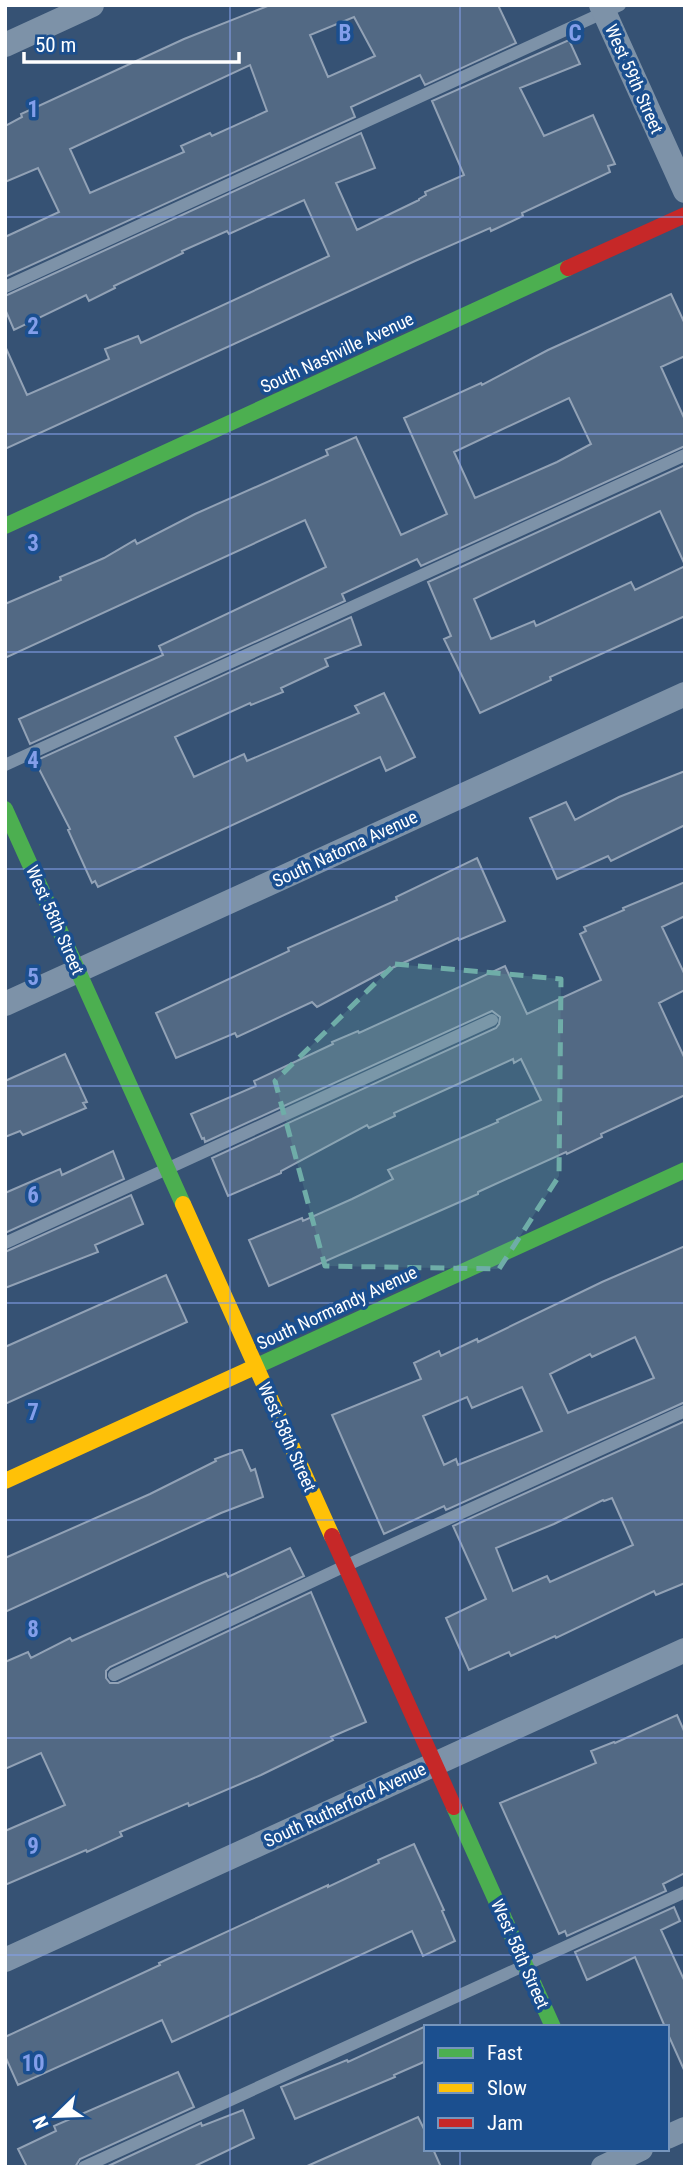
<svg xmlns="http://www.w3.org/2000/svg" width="690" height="2172" viewBox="0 0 690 2172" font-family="'Roboto Condensed',sans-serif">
<rect width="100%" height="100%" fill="#365274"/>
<path fill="#526984" stroke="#92a2b6" stroke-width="2" fill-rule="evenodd" d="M270,5H498L516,43L425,85L420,75L351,107L355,117L5,277V237L59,212L38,168L5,182V126L22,117L21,114L184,39ZM354,17L375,56L328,77L310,35ZM250,65L267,111L212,136L210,133L181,146L184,152L90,193L70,149Z
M569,40L580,64L520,88L544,136L593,115L615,164L608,166L610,172L522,213L523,216L491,231L490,228L415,261L5,449V346L27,395L109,359L105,349L138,336L141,343L329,256L304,200L229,234L227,231L182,251L183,253L114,286L115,288L89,301L86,295L14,330L5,309V296L361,133L375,168L336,183L357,230L419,200V199L426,195L425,192L464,175L432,101Z
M671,294L685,324V356L661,367L685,420V446L421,566L417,559L342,594L345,601L30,744L19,719L163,655L159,646L326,567L305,520L5,658V604L61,580L60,577L104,558L135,540L137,544L195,514L328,455L326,450L356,437L401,535L447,514L404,418L481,383L482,385L548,350ZM569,398L591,444L557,462L475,498L454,452Z
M685,465V565L660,511L474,599L491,639L534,621L536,626L631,582L635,590L685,566V616L550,677L551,680L480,713L444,639L451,636L428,582Z
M351,617L361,645L325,659L328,666L281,688L283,692L251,705L250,703L175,737L194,777L244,754L247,761L359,713L355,706L384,693L415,757L386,771L380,757L98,887L95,881L92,883L68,830L70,829L38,767L37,760Z
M685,771V825L611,861L608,856L557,879L530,818L566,802L575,820L619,797Z
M477,858L505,921L459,940L458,938L381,973L317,1007L312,1002L237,1037L235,1033L176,1058L156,1013L289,951L288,948L397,900L396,897Z
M685,882V916L662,927L685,975V990L659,1003L685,1059V1095L601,1134L602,1137L567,1154L566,1152L478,1192V1194L269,1286L249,1240L302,1218L303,1221L352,1199L393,1179L388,1170L498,1122L497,1120L541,1100L521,1059L514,1063L513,1059L394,1113L395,1116L369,1128L367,1125L281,1171V1173L228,1196L212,1158L496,1028L499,1024L500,1017L492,1011L205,1142L204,1138L202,1139L191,1114L256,1086L254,1081L333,1044L332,1042L358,1031L359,1033L505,966L527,1014L601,980L580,934L586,931L584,927L624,910L623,908Z
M65,1054L87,1102L83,1103L86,1108L23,1135L20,1131L5,1137V1081Z
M113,1151L124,1179L5,1233V1193L60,1169L62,1175Z
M131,1195L143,1224L95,1245L98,1252L5,1288V1252Z
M685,1246V1402L446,1510L444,1506L384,1534L332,1415L421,1379L414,1363L439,1351L441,1356L477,1339L478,1342L602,1282ZM635,1337L654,1378L568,1413L550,1374L590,1354L592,1357ZM522,1387L542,1431L458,1465L456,1459L444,1465L423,1416L467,1397L472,1408Z
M166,1275L187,1322L5,1404V1347Z
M685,1421V1583L656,1595L654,1591L556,1638L555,1636L511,1656L509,1652L469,1670L446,1618L486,1599L453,1526ZM612,1498L633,1545L550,1582L547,1576L513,1591L496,1548L554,1524L603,1500L604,1501Z
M239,1450H242L251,1471L255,1469L263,1497L221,1513L5,1612V1558L150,1494L216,1461L215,1459Z
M290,1548L304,1576L110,1667L106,1671V1678L110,1683H118L311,1592L366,1722L331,1737L333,1740L261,1775L189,1806L188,1803L120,1832L122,1836L87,1852L86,1850L5,1885V1831L65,1805L41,1753L5,1769V1662L28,1652L31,1658L70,1638L72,1641L204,1582L226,1573L228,1577Z
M677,1715L685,1733V1873L663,1884L666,1891L567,1936L565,1931L559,1934L500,1803L596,1763L591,1751L614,1742L615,1743Z
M414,1844L444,1910L442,1911L455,1941L423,1956L412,1931L172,2042L162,2020L18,2085L5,2056V2037L160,1965L159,1963L183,1952L302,1897L328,1885V1887L379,1863L378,1860Z
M674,1907L680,1921L661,1930L685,1982V2072L667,2032V2027H665L635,1957L587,1980L575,1952Z
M426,2026V2061L394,2075L395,2077L295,2119L281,2087L347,2060L348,2062Z
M178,2072L194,2107L80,2159L75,2167H27L18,2149L56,2131L54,2126Z
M243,2110L254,2138L193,2167H106L201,2123L202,2126Z
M418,2117L426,2133V2149H433L441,2167H305Z"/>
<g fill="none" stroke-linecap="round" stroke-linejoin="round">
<path stroke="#7d92a8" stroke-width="12" d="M5,287L620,5
M5,765L685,455
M5,1243L492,1020
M114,1675L345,1566L685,1411
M84,2167L685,1892"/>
<path stroke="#7d92a8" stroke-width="24" d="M601,5L685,191
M5,45L92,5
M5,1004L685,694
M5,1960L685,1650
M667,2137L685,2129
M603,2167L641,2149"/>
<path stroke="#4caf50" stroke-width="16" d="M5,526L568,268
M5,809L183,1204
M248,1370L685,1170
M454,1807L553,2027"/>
<path stroke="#ffc107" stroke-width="16" d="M183,1204L332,1536
M5,1481L248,1370"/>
<path stroke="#c62828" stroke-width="16" d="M568,268L685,215
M332,1536L454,1807"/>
</g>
<path fill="#6fada8" fill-opacity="0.2" stroke="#6fada8" stroke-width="5" stroke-dasharray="14 9" stroke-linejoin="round" d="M395,964L561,979L559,1176L499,1269L325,1266L275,1081Z"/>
<path fill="none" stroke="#839eea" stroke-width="2" stroke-opacity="0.55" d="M230,5V2167M460,5V2027M5,217H685M5,434H685M5,652H685M5,869H685M5,1086H685M5,1303H685M5,1520H685M5,1738H685M5,1955H685M460,2149V2167"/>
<g text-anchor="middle" stroke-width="7" stroke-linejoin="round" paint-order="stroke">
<g font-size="18" fill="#fff" stroke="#1b4f8f">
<text transform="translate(634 79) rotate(66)" y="6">West 59th Street</text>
<text transform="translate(337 353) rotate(-25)" y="6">South Nashville Avenue</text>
<text transform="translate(345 849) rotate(-25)" y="6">South Natoma Avenue</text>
<text transform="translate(55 920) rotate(66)" y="6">West 58th Street</text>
<text transform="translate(337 1308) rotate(-25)" y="6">South Normandy Avenue</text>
<text transform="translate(287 1437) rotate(66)" y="6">West 58th Street</text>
<text transform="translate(345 1805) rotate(-25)" y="6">South Rutherford Avenue</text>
<text transform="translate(520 1954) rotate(66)" y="6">West 58th Street</text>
</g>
</g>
<g font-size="23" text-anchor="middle" font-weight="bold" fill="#839eea" stroke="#1b4f8f" stroke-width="7" stroke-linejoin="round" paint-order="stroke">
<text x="345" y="41">B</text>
<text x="575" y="41">C</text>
<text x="33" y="117">1</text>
<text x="33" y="334">2</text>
<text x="33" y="551">3</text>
<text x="33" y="768">4</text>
<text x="33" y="985">5</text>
<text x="33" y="1203">6</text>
<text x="33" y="1420">7</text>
<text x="33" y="1637">8</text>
<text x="33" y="1854">9</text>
<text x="33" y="2071">10</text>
</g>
<rect width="690" height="2172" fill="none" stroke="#ffffff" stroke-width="14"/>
<rect x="424" y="2025" width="245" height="126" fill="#1b4f8f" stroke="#7695bc" stroke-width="2"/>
<rect x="438" y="2048" width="35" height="10" fill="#4caf50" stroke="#7695bc" stroke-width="2"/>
<text x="487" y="2060" font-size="21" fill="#ffffff">Fast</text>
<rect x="438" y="2083" width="35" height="10" fill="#ffc107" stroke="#7695bc" stroke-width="2"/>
<text x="487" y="2095" font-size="21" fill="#ffffff">Slow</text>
<rect x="438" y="2118" width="35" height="10" fill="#c62828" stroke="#7695bc" stroke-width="2"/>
<text x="487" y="2130" font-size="21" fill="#ffffff">Jam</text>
<g transform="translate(56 2116) rotate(247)" stroke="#1b4f8f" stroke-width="5" paint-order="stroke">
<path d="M0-5L12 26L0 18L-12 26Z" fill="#ffffff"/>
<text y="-10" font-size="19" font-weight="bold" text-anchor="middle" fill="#ffffff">N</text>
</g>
<path d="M24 52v10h215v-10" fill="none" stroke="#ffffff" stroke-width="3.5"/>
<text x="35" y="52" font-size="21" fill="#ffffff" stroke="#1b4f8f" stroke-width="5" paint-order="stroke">50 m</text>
</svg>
